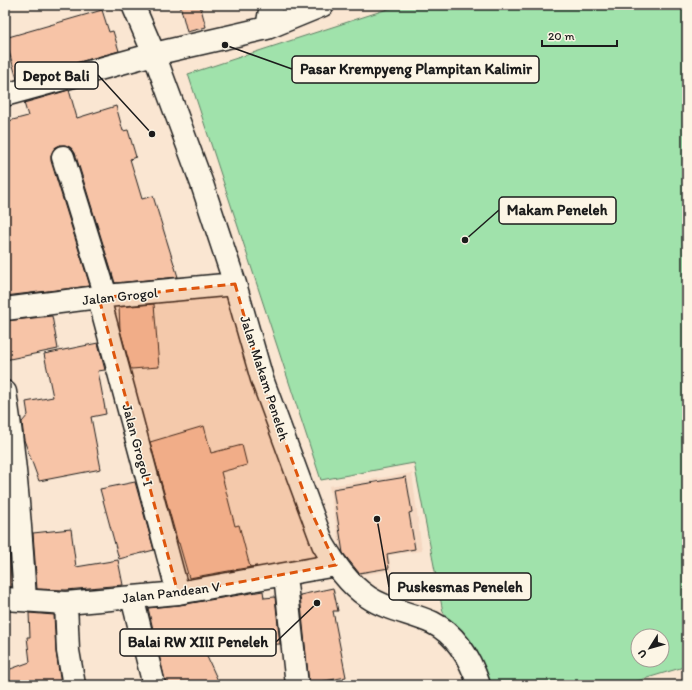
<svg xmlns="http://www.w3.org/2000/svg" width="692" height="690" viewBox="0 0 692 690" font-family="Itim,sans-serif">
<rect width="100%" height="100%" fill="#fae6d2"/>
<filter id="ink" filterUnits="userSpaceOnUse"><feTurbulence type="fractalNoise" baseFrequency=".025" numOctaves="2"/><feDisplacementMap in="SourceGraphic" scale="8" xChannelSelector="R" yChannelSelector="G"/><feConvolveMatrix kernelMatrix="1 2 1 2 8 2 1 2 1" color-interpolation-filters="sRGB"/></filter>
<g filter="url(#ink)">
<path fill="#f5d8c2" d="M412,473L422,551L389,555L391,571L345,577L329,486Z"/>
<path fill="#a0e2ab" stroke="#5e7f64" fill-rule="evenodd" d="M400,5H687V666L624,685H492L479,660L443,612L414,463L321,480L188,74ZM638,636H662V660H638Z"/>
<path fill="#f7c4a7" stroke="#1c1c1c" d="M180,5H200L206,27L187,32Z
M102,10L109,32L113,31L119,51L17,79L5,38Z
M69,90L77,118L116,106L123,131L128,130L136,157L130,159L142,199L153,196L178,277L115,283L75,153L71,148L65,145H60L54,149L51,155V161L90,286L5,296V122L28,116L24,103Z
M154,304L159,367L131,369L120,330L119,307Z
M52,316L58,349L5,360V321Z
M98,343L105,370L98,371L106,414L91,417L101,469L39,481L24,440L22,422L28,415L26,402L53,397L44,354Z
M204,426L211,453L242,445L247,465L221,472L235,526L239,525L250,567L257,566L189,578L179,543H178L150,442Z
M406,477L412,512L409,513L415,549L387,554L389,568L359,573L343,553L333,489Z
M135,482L154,550L119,559L100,489Z
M71,529L76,567L118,560L123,585L66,590L37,589L33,533Z
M8,535L9,549L12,587H5V536Z
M333,588L338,611H333L346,677L309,684L300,595Z
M263,591L264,598L275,597L280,644L203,648L220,685H166L148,608L180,605Z
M29,613L54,615L56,652L61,685H5V671L30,662L27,637H30Z"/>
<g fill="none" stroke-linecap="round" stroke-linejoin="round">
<defs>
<path id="minor" d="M133,5L154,54L202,184L235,284L262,379L323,544C335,564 348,584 368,597C387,610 411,613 433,623C457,635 471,661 479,685
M267,28L271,5
M5,95L154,54L267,28L323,5
M63,157L106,296
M99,298L178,593
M5,309L106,296L235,284
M5,392C16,461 21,531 25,600
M285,575L297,685
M132,597L154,685
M5,599L66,603L178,593L336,565
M66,603L68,651L74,685"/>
</defs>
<use href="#minor" stroke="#1c1c1c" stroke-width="25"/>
<use href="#minor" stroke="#fcf5e5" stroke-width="22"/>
</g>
</g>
<path fill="#de560d" fill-opacity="0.2" stroke="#de560d" stroke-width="3" stroke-dasharray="8 5" stroke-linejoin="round" d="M235,284L262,379L310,509L336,565L178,593L99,298Z"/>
<g text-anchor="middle" stroke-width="3" stroke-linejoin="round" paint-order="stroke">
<g font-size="14" fill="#1c1c1c" stroke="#fcf5e5">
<text transform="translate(120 296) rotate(-6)" y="5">Jalan Grogol</text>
<text transform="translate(265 378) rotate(72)" y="5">Jalan Makam Peneleh</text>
<text transform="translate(138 445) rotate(75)" y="5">Jalan Grogol I</text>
<text transform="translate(171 592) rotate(-7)" y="5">Jalan Pandean V</text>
</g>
</g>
<path fill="none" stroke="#1c1c1c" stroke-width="1.5" d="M225 45L292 69M152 134L98 75M465 240L499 210M377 519L389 587M317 603L276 642"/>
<g fill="#1c1c1c" stroke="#fcf5e5" stroke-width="1.5">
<circle cx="225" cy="45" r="4"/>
<circle cx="152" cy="134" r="4"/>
<circle cx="465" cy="240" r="4"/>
<circle cx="377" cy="519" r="4"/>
<circle cx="317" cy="603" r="4"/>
</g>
<g fill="#fcf5e5" stroke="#1c1c1c" stroke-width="1.5">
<rect x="292" y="56" width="247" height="27" rx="4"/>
<rect x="15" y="62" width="83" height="27" rx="4"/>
<rect x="499" y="197" width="117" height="27" rx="4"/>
<rect x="389" y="573" width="142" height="27" rx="4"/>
<rect x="120" y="629" width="156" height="27" rx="4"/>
</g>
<g font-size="15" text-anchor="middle" font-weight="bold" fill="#1c1c1c">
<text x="416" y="74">Pasar Krempyeng Plampitan Kalimir</text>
<text x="56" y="81">Depot Bali</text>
<text x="557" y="215">Makam Peneleh</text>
<text x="460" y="592">Puskesmas Peneleh</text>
<text x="198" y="647">Balai RW XIII Peneleh</text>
</g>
<rect width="692" height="690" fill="none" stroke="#fcf5e5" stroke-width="20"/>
<rect x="10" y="10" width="672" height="670" fill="none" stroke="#1c1c1c" stroke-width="1.5" filter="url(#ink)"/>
<g transform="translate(650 648) rotate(233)"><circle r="19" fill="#fcf5e5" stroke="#a29e95"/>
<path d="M0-3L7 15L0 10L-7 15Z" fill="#1c1c1c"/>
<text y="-6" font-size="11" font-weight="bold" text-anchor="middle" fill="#1c1c1c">U</text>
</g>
<path d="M542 40v6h75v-6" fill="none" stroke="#1c1c1c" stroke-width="2"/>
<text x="548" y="40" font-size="12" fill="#1c1c1c" stroke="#fcf5e5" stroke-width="3" paint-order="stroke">20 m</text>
</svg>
